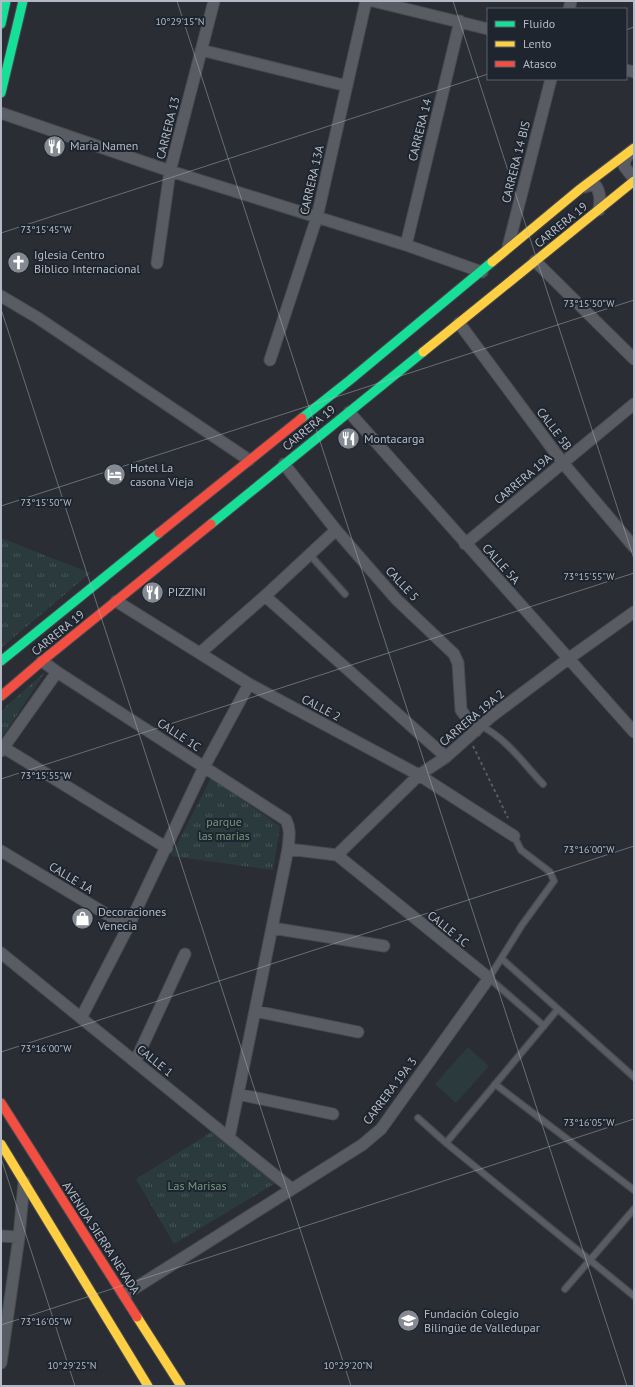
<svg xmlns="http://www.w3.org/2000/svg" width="635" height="1387" viewBox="0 0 635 1387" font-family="'PT Sans',sans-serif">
<defs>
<pattern id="park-tufts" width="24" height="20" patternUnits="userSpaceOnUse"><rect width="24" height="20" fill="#2b3b3d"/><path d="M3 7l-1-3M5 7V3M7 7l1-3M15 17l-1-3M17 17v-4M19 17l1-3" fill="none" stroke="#475558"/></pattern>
</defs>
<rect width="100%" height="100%" fill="#2a2e34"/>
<path fill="url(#park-tufts)" d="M1,538L90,573L1,648Z
M46,671L1,739V711Z
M211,778L280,826L273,870L171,856Z
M213,1131L277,1182L174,1244L136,1179Z"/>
<path fill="#2b3b3d" d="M468,1047L489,1066L456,1103L435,1084Z"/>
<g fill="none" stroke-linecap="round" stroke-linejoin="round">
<defs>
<path id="lane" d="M310,555L345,594
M481,726C506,738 524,764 543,784
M514,836L521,850L550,872L554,881L522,925L489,978L544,1026
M502,959L634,1077
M495,1084L634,1190
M418,1118L446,1143L634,1296
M446,1143L558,1009
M565,1289L634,1209"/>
<path id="street" d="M373,1L488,29
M569,9L571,1
M201,50L347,86
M626,70L634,72
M1,113L170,171L406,245L482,272
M629,154L625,160L624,166L634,179
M585,187L590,185L596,186C601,194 600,201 599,210
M406,245L460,21
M508,247L551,79
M535,261L634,359
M157,263L170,171L214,1
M1,296L38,318L249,460
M459,323L563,463L634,547
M270,360L317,217L366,1
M349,412L634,732
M284,464L336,530L396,599L454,654L458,663L461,710L476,731
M465,544L634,404
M265,596L446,757
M116,601L249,684L419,775L514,836
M200,653L265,596L336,530
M42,661L57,672L286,820C291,830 289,838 288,849L229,1138
M1,746L167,848
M1,751L57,672
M1,851L128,927
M337,855L419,775L446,757L492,716L568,659L634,612
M272,928L384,946
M1,953L292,1189
M255,1011L358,1032
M81,1018L128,927L204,767L249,684
M135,1062L185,954
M238,1094L333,1114
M1,1236L19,1237
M124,1295L362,1145L381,1129L489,978L337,855L288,849
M1,1363L19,1237L24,1182"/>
<path id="fast" d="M1,24L6,1
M1,93L23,1
M302,418L350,380L492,262
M211,524L423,352
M1,661L159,533"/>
<path id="slow" d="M492,262L580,189L634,148
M423,352L634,181
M1,1144L148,1386
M137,1317L181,1386"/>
<path id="jam" d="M159,533L302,418
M1,696L42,661L211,524
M1,1103L137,1317"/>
</defs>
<use href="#lane" stroke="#484a4f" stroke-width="8"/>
<use href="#street" stroke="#484a4f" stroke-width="13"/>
<use href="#fast" stroke="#484a4f" stroke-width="11"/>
<use href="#slow" stroke="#484a4f" stroke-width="11"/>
<use href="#jam" stroke="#484a4f" stroke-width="11"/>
<path stroke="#585c60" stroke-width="2" stroke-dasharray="3 3" stroke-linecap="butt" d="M473,746L508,818"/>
<use href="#lane" stroke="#595c63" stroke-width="5.5"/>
<use href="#street" stroke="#595c63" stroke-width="11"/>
<use href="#fast" stroke="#16e098" stroke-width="9"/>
<use href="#slow" stroke="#ffcf43" stroke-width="9"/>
<use href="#jam" stroke="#f24e42" stroke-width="9"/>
</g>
<path fill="none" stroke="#b4bac5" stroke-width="1" stroke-opacity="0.45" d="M177,1L627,1386M453,1L634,559M626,30L634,27M1,233L488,74M1,309L351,1386M1,506L634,300M1,779L634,573M1,1052L634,846M1,1158L75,1386M1,1325L634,1119"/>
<defs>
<symbol id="restaurant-disc" viewBox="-11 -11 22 22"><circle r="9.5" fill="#848992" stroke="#1e252e"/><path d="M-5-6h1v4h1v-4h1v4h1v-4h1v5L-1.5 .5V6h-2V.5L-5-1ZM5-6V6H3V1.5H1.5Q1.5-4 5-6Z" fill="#fff"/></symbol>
<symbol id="church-disc" viewBox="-11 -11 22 22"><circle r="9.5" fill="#848992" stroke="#1e252e"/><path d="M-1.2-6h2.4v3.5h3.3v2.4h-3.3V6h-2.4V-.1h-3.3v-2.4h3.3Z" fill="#fff"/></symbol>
<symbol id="hotel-disc" viewBox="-11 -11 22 22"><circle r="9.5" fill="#848992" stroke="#1e252e"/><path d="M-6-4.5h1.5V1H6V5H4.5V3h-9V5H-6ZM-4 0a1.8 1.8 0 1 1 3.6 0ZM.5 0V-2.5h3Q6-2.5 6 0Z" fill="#fff"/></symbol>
<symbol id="shop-disc" viewBox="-11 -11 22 22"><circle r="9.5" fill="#848992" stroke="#1e252e"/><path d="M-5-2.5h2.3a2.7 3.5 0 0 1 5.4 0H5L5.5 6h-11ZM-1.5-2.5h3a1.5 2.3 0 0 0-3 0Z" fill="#fff"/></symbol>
<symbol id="school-disc" viewBox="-11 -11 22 22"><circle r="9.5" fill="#848992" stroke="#1e252e"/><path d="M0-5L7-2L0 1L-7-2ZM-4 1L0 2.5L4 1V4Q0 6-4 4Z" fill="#fff"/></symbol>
</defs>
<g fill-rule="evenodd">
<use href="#restaurant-disc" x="42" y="134" width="25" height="25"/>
<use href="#church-disc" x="6" y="250" width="25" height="25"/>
<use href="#restaurant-disc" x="336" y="426" width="25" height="25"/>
<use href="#hotel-disc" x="102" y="462" width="25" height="25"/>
<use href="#restaurant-disc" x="140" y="580" width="25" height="25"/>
<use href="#shop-disc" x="70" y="906" width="25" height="25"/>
<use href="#school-disc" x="396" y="1308" width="25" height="25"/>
</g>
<g text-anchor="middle" stroke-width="4" stroke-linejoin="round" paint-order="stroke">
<g font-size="12" fill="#b4bac5" stroke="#1e252e">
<text transform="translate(168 128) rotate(-76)" y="4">CARRERA 13</text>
<text transform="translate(420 130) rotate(-76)" y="4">CARRERA 14</text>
<text transform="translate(516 162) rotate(-76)" y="4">CARRERA 14 BIS</text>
<text transform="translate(312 180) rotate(-77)" y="4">CARRERA 13A</text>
<text transform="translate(561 225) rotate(-39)" y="4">CARRERA 19</text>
<text transform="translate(309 428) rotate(-39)" y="4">CARRERA 19</text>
<text transform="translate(554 429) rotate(53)" y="4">CALLE 5B</text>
<text transform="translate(523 479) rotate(-40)" y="4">CARRERA 19A</text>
<text transform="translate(501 564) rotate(48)" y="4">CALLE 5A</text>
<text transform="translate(402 584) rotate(47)" y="4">CALLE 5</text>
<text transform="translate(58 633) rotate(-39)" y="4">CARRERA 19</text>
<text transform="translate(321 708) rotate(28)" y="4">CALLE 2</text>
<text transform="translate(472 718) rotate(-40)" y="4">CARRERA 19A 2</text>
<text transform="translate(179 735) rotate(33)" y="4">CALLE 1C</text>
<text transform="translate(71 878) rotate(31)" y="4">CALLE 1A</text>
<text transform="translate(448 929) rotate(39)" y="4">CALLE 1C</text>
<text transform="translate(155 1061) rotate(39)" y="4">CALLE 1</text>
<text transform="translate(390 1091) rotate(-53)" y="4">CARRERA 19A 3</text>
<text transform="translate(101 1238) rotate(57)" y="4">AVENIDA SIERRA NEVADA</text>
</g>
<g font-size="12" fill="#b4bac5" stroke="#1e252e" text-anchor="start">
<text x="70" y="150">Maria Namen</text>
<text x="34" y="259">Iglesia Centro<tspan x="34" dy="14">Biblico Internacional</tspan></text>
<text x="364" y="443">Montacarga</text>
<text x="130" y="472">Hotel La<tspan x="130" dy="14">casona Vieja</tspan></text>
<text x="168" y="596">PIZZINI</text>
<text x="98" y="916">Decoraciones<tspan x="98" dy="14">Venecia</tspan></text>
<text x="424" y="1318">Fundación Colegio<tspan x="424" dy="14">Bilingüe de Valledupar</tspan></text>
</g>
<g font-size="12" fill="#75987e" stroke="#1e252e">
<text x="224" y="826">parque<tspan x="224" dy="14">las marias</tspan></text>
<text x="197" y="1190">Las Marisas</text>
</g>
</g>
<g font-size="10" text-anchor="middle" fill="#b4bac5" stroke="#1e252e" stroke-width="4" stroke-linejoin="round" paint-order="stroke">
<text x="180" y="25">10°29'15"N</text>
<text x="46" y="233">73°15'45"W</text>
<text x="589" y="307">73°15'50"W</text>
<text x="46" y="506">73°15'50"W</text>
<text x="589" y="580">73°15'55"W</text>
<text x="46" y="779">73°15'55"W</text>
<text x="589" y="853">73°16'00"W</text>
<text x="46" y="1052">73°16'00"W</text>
<text x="589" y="1126">73°16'05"W</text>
<text x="46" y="1325">73°16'05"W</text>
<text x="72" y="1369">10°29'25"N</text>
<text x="348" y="1369">10°29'20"N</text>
</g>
<rect width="635" height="1387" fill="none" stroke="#b4bac5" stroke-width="4"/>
<rect x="487" y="8" width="140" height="72" fill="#1e252e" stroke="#5a616a"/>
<rect x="495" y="21" width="20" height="6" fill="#16e098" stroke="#5a616a"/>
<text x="523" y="28" font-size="12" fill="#b4bac5">Fluido</text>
<rect x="495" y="41" width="20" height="6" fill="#ffcf43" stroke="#5a616a"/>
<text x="523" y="48" font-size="12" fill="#b4bac5">Lento</text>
<rect x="495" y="61" width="20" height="6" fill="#f24e42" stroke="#5a616a"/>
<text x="523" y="68" font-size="12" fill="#b4bac5">Atasco</text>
</svg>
